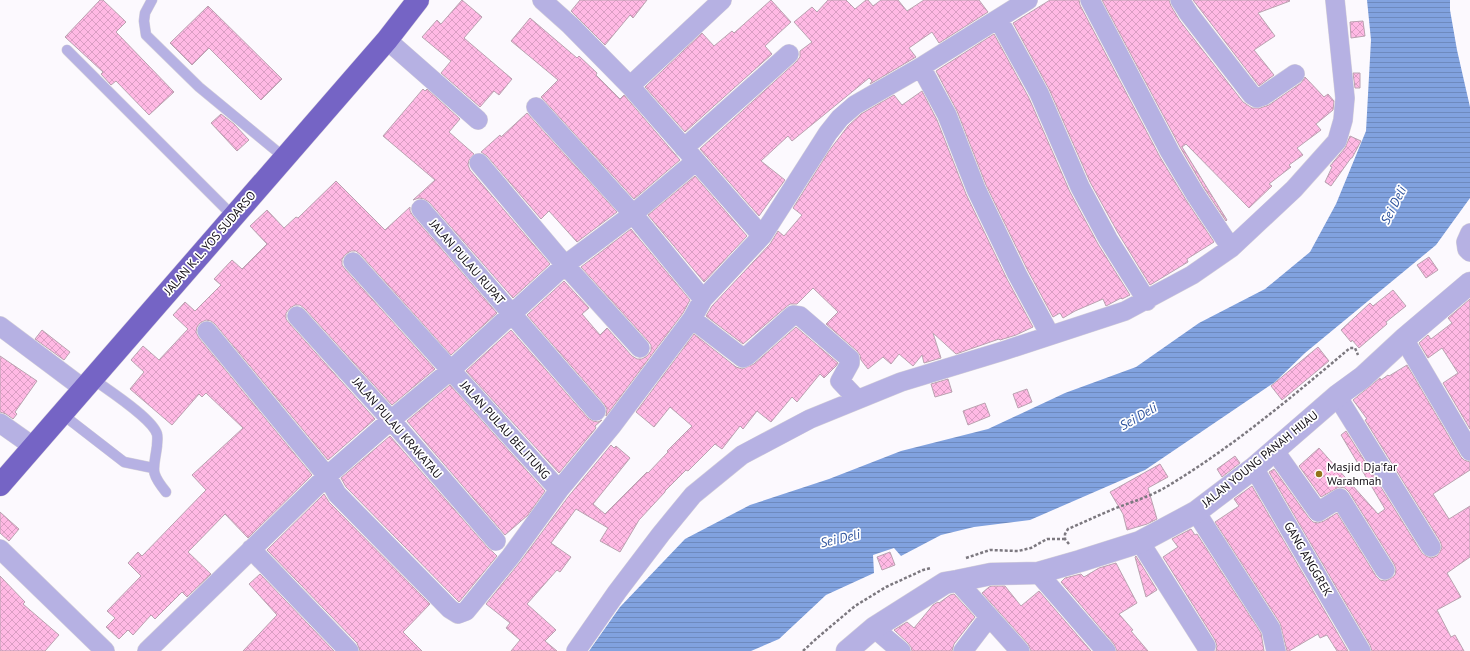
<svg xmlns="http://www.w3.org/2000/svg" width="1470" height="651" viewBox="0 0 1470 651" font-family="'PT Sans',sans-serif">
<defs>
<pattern id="water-rules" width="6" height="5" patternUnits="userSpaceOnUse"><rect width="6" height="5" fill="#81a2df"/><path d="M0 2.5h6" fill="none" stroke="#6e8abe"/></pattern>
<pattern id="building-cross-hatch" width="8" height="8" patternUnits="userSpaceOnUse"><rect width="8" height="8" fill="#ffb9e4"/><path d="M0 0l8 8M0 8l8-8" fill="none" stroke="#da9ec3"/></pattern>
</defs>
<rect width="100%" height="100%" fill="#fcf9fe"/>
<path fill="url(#water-rules)" d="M1367,0H1450V10L1457,50L1470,107V198L1436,245L1305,353L1275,382L1145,470L1030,520L974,527L941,535L901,556L894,548L873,555L874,573L826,595L779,639L751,651H589L620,607L685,539L750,505L829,479L901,451L988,429L1065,393L1136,367L1199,323L1265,289L1310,252L1336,204L1366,131L1371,40Z"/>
<path fill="url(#building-cross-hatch)" stroke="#baa2b0" d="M100,0H103L126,22L116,32L174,92L149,115L116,81L111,85L101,74L103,72L65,37Z
M462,0L482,17L464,38L512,79L499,95L494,91L480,107L441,73L451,61L422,37L437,20L441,24Z
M580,0H647L633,18L630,15L605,45L571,11Z
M771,0L791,22L765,46L772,54L685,132L645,87L702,33L714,46L732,31L734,33Z
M828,0H846L855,9L866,0H868L873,6L881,0H898L907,11L924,0H979L988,12L939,43L932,32L909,48L916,57L870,84L872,81L869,78L792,141L788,136L761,161L785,180L759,216L700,149L796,62L800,57V51L812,42L794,22L812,7L817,12Z
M1050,0H1079L1080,5L1160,157L1186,200L1214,242L1187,259L1188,262L1150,285L1118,233L1090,182L1049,89L1013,23Z
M1102,0H1169L1171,6L1180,21L1243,102L1252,108H1260L1269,105L1301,83L1305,77L1324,97L1328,94L1334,101L1333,110L1316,124L1321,130L1297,148L1303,155L1289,165L1291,167L1269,184L1272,186L1249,208L1186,144L1182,147L1227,220L1226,221L1204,188L1180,147Z
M1193,0H1289L1290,1L1258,13L1275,36L1254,50L1274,75L1259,86Z
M208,6L282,79L261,100L209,48L192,65L170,43Z
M530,18L577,58L579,56L597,73L596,75L620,99L624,95L680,160L634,199L541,97L558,80L511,41Z
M1363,21L1365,36L1351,38L1350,22Z
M994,34L1029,98L1070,192L1098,244L1130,295L1122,299L1121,298L1106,306L1103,299L1075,311L1063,318L1060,313L1053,317L1027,269L986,185L957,111L936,71Z
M1353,73H1360V88H1355Z
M423,89L425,91L427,89L460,119L449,132L474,154L469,160L468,165L470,170L550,264L513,298L429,202L424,199L419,198L413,200L435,180L383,136Z
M922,91L937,120L966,194L1007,279L1033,327L1016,335L1000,340L999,339L956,354L933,333L941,358L924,363L922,355L913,366L899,354L891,364L883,357L868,369L861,360L860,355L857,351L826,324L838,312L813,288L797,304H790L786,307L743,344L706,316L712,306L770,244L778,231L784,236L802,215L793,208L829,151L848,126L861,114L894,95L902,105Z
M527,113L617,212L577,242L549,211L541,219L487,156L481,152L500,135L501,137Z
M221,114L234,124L249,140L237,151L211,123Z
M1350,136L1361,141L1352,158H1351L1331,186L1325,182L1332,167L1330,166L1345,148Z
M695,176L747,236L704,282L648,215Z
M336,181L385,230L410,207V211L413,216L497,313L451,355L361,255L356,251H351L346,254L342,259V265L345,269L435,369L392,405L305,309L300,305H295L290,308L286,313V319L289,323L375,419L328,460L215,324L211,321L206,320L200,323L197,327L196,332L199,338L312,475L248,538L225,514L188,552L211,574L187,597L182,592L155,619L151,615L133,635L128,630L119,639L106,627L115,618L107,611L141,576L128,563L138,552L142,556L206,490L192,475L243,428L206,393L202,397L199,394L172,425L130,389L144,372L131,360L143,346L159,360L188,329L173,315L185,302L195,311L221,285L214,279L232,260L242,269L267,244L250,226L267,210L284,228L296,217L298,218Z
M631,229L690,300L683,313L606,416L607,409L604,404L527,315L564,281L589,308L582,314L600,335L607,328L632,356L637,359H642L647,356L651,351V345L648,341L581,267Z
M1429,257L1438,270L1426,278L1417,265Z
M1393,290L1406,306L1386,322L1387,324L1359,348L1352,340L1351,342L1341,330L1370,303L1373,306Z
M1470,299V429L1443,383L1458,373L1442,348L1428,358L1419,343L1428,335L1431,339L1452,323L1448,318Z
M796,327L838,363L836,366L824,378L820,374L797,402L792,397L771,422L757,411L743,429L740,426L722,449L715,444L688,471L686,470L665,491V492L639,520L620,552L600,541L608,528L576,509L551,543L571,557L560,572L557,570L527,604L556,630L545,641L557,651H511L520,640L506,628L510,623L486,604L520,562L568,497L611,445L614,448L616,446L630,458L593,504L605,514L647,472L648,473L668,452L667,451L692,426L670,407L654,427L636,412L694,334L736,367L742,369L754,364Z
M42,330L70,352L64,360L35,339Z
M511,330L588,418L593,421L598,422L602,420L595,426L596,428L559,473L466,371Z
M1318,347L1329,361L1282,400L1271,386Z
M0,356L37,381L15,412L17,414L13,419L6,414L0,412Z
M1407,365L1461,457L1464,460L1470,462V470L1433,494L1449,519L1470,506V557L1447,573L1461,597L1437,610L1451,637L1455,635L1464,651H1372L1370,645L1269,472L1274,469L1309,518L1313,522L1318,523L1324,521L1337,513L1376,576L1380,580L1385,581L1390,579L1395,575L1396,569L1394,564L1349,492L1345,488L1339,487L1321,497L1299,466L1319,448L1378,514L1385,509L1341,435L1346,431L1422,553L1426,556L1431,558L1437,556L1440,552L1442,547L1440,541L1365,420L1367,419L1353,400L1380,378L1381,380L1388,375L1389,376Z
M948,379L952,392L935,397L931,384Z
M450,385L545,491L528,515L505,535L407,421Z
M1027,389L1032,402L1018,408L1013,394Z
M985,403L990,416L968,425L963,411Z
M390,436L488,548L493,552L497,556L459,602L346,487L341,478Z
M1235,456L1240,463L1222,477L1217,469Z
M1160,464L1168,477L1148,488L1157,519L1147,524L1127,530L1123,514L1110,492Z
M1252,486L1348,651H1337L1327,635L1320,638L1318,634L1289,651H1287L1280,623L1215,522L1239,506L1234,499Z
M324,494L329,502L430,604L403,632L422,651H360L357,643L267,550Z
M0,512L19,529L9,541L0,533Z
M1191,529L1195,535L1197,534L1261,633L1264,651H1216L1217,646L1215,640L1163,557L1178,547L1172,539Z
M890,552L895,565L882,570L877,557Z
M1136,556L1157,590L1146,597L1135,557Z
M1116,563L1137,603L1119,614L1133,630L1131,631L1148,651H1117L1114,644L1061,582L1065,578L1081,574L1084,577L1099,568Z
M260,574L334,651H243L277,615L249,584Z
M0,576L25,602L23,604L59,635L45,651H0Z
M992,586H1005L1021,606L1039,591L1091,651H1031L1028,644L982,593L989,587Z
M954,594L975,617L954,644L952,651H912L911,647L908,643L894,630L907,622L914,628L933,605L938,602L939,603L950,595Z"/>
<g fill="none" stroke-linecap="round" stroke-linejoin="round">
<defs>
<path id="service" d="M152,0L145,13L144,21L146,35L199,87L285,158
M67,50L233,216
M93,379C108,390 152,418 157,434C158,438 157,442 157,446C154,470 149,471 166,492
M62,414L124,462L153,468"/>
<path id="minor" d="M542,0L570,25L630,86L762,236
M1090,0L1170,152L1195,194L1231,248
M1180,0L1189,14L1252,95L1257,98L1263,96L1295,74
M998,19L1039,93L1080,187L1108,239L1147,301
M387,40L478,120
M921,67L947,115L976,189L1017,274L1050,335
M630,86L722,0
M536,107L633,214L703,299
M684,148L789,54
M479,163L565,265L640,348
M421,209L596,411
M1470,233L1466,242L1467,249L1470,252
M353,262L559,490
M297,316L391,420L496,541
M692,319L743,358L747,356L793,315L800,316L850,359V363L840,381L857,399
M0,326L84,389
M207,331L327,476L337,494L450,609L458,614L466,611L511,556L559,490L611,427L692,319L703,299L762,236L828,133L840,118L855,105L921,67L1028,0
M1404,339L1470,451
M1337,396L1431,547
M0,423L34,447
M1274,450L1318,512L1340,498L1385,570
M1254,468L1361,651
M1196,512L1271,629L1276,651
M1140,542L1206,646
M0,549L105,651
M251,549L349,651
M1038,573L1106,651
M957,581L1020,651
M874,628L901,651
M147,651L327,476L391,420L451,370L565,265L633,214L696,161
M576,651L617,592L661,534L693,495L742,455L810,419L901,382L1003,351L1125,311L1192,275L1231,248L1294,189L1337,141L1343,120L1345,98L1335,0
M963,651L989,617"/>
<path id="tertiary" d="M847,651L874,628L945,583L957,581L991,574L1038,573L1080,561L1140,542L1196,512L1254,468L1337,396L1363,377L1404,339L1470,283"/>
<path id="trunk" d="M0,485L387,40L418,0"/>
</defs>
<use href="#service" stroke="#d7d3d9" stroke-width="11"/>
<use href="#minor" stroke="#d7d3d9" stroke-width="20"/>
<use href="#tertiary" stroke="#d7d3d9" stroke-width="23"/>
<use href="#trunk" stroke="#d7d3d9" stroke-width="23"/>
<path stroke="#7c787f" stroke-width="2.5" stroke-dasharray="3 2" stroke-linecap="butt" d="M1069,544L1065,539V534L1068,529C1084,522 1099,515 1116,508C1135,501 1154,495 1171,484C1235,445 1293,396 1350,348H1355L1358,355
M966,558L990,550L1018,551L1031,548L1047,539H1065
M803,651L817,638L855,606L886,587L923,570L931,568"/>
<use href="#service" stroke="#b6b1e3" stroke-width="10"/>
<use href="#minor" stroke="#b6b1e3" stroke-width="19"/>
<use href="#tertiary" stroke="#b6b1e3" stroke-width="22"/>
<use href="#trunk" stroke="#7564c5" stroke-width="22"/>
</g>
<circle fill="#927319" stroke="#fff" stroke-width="1.5" cx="1319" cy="474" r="4"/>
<g text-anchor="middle" stroke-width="3.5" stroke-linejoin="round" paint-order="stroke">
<g font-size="12" fill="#120d15" stroke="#fff">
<text transform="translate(210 243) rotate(-49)" y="4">JALAN K. L. YOS SUDARSO</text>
<text transform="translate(467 262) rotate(49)" y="4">JALAN PULAU RUPAT</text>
<text transform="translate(397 428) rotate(49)" y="4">JALAN PULAU KRAKATAU</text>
<text transform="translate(505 430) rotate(48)" y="4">JALAN PULAU BELITUNG</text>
<text transform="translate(1260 459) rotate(-39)" y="4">JALAN YOUNG PANAH HIJAU</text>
<text transform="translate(1308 559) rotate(60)" y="4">GANG ANGGREK</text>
</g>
<g font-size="12" fill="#120d15" stroke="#fff" text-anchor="start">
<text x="1327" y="471">Masjid Dja'far<tspan x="1327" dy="14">Warahmah</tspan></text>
</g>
<g font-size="13" font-style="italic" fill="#2e539d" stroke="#fff">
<text transform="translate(1393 205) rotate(-63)" y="5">Sei Deli</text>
<text transform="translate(1138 416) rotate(-30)" y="5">Sei Deli</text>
<text transform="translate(840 538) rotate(-13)" y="5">Sei Deli</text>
</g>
</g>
</svg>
